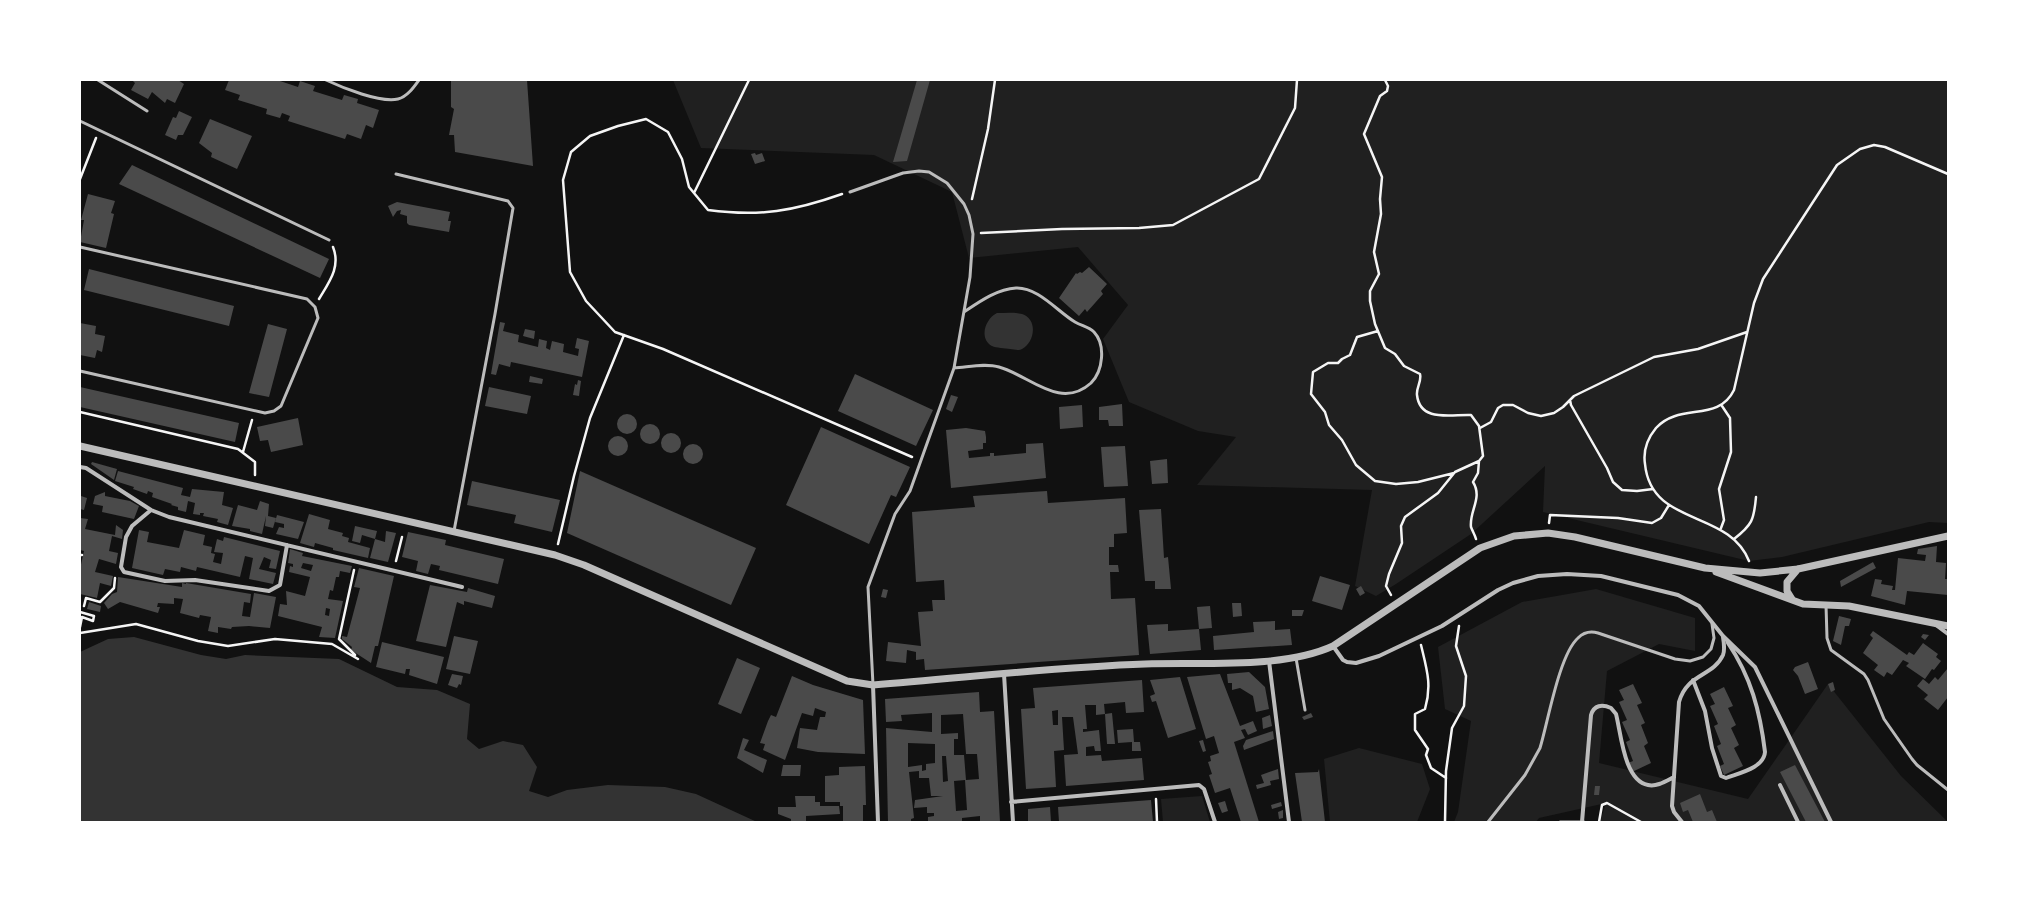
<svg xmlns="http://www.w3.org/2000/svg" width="2028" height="902" viewBox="0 0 2028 902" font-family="'DejaVu Sans',sans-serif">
<rect width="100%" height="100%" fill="#111"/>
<path fill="#202020" d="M673,80H1948V523L1929,522L1782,557L1749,561L1543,512L1545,466L1471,534L1396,584L1376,596L1355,586L1372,490L1197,485L1236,437L1198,431L1129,402L1103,339L1128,305L1078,247L969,258L952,192L874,155L701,148Z
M1596,589L1695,618V651L1659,644L1607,671L1599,763L1748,799L1828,684L1901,776L1948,822H1600L1606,803L1539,818L1536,822H1454L1458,812L1471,721L1445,709L1438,647L1522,602Z
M1359,748L1422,764L1430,789L1417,822H1330L1324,759Z
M1202,796L1210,822H1163L1161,799Z"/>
<path fill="#333" d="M997,313C1005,313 1014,312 1022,314C1038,319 1035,342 1022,349C1019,351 1014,349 1010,349C1005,348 996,348 992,346C978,338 986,318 997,313Z
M134,637L201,655L226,659L245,655L339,659L397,687L437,690L470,704L467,739L479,749L503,741L523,745L537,767L529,791L548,797L567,790L608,785L665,787L696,794L757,822H80V652L108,639Z"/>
<path fill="#4a4a4a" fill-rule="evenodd" d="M132,80H178L184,84L175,103L167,99L165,103L152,92L148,99L131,90L135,83Z
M229,80H277L298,87L300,81L315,86L313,91L342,100L344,95L358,99L357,103L379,110L373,128L366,125L361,139L347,134L345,139L288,121L290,116L282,113L280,118L266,114L267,109L238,100L240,95L225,90Z
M451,80H527L533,166L455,152L454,135H449L454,109L451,107Z
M917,80H930L907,161L893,162Z
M179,111L192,117L183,135H178L176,140L165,135L173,117L176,118Z
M210,119L252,136L237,169L211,157L212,153L199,143Z
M755,153L756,155L762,153L765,161L755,164L751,154Z
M132,165L329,259L320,278L119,184Z
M88,194L115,201L111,213L114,214L106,248L80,242L84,220H81Z
M397,202L450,212L448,221H451L449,232L409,225L407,223V216L400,214L401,210L397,211L393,217L388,206Z
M1089,267L1107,284L1101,291L1103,294L1087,312L1085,309L1079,316L1059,298L1076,273L1077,274L1080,272L1082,273Z
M89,269L234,306L229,326L84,290Z
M500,322L505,323L503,331L519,335L518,342L538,347L539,339L547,341L546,348L550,350L552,341L564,344L563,352L578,356L579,349L575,348L577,338L589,341L582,377L511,362L510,367L499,364L496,375L491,374Z
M80,323L96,326L95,334L105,336L102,352L97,350L95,358L80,355Z
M268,324L287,329L269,397L249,393Z
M525,329L535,331L534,339L523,336Z
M855,374L933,410L916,446L838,411Z
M530,376L543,379L542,384L529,382Z
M578,380L581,381L579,396L573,395L575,384L577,385Z
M80,387L239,423L235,442L80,407Z
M489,387L531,396L527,414L485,406Z
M951,395L958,397L952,412L946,409Z
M1122,404L1123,426H1109L1108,420H1099V407Z
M1082,405L1083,427L1060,429L1059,407Z
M617 424a10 10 0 1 1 20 0a10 10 0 1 1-20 0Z
M298,418L303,445L271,452L268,440L260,441L257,427Z
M640 434a10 10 0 1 1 20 0a10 10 0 1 1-20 0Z
M821,427L910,467L896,497L891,495L869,544L786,505Z
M966,428L985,431L986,437V443H983V449L968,451L969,458L990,456V453H994V456L1026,453V444L1043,443L1046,478L951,488L946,430Z
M661 443a10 10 0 1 1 20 0a10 10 0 1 1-20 0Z
M608 446a10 10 0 1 1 20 0a10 10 0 1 1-20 0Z
M683 454a10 10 0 1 1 20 0a10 10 0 1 1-20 0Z
M1125,446L1128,486L1104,487L1101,447Z
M1167,459L1168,483L1152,484L1150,461Z
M92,462L117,469L114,480L91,464Z
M118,471L183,488L181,495L190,497L192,489L224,492L222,505L233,508L228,525L217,522L218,519L203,516L204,513H200V515L193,514L195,503L188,501L186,512L178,510V507L171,505L172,504L152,497L153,493L148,491L147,494L133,489L134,487L115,481Z
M580,471L756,548L731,605L567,533Z
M472,481L560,500L552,532L514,523L516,515L467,505Z
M1047,491L1048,503L1125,498L1127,533L1114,534V547H1109V565H1118L1119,572H1110L1111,599L1135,598L1139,655L925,670L924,659L916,660V652L907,650L906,663L886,661L888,642L921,646L918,612L933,611L932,600H945L944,580L916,582L912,512L975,507L973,496Z
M105,492V496L130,501L139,506L134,519L102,512L103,506L93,504L95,496Z
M81,496L87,498L84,510L80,509Z
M260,501L269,504L268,516L276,518L273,528L265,526L266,516L262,534L250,531V529L232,526L238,505L257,510Z
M1161,509L1164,558L1168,557L1171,589H1155V581H1145L1139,510Z
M309,514L330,520L328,529L343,533L342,536L349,538L348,542L370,548L368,558L333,550V548L315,543L314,547L300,543Z
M277,515L304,522L298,539L276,534L279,527L284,528V524L275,522Z
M80,518L88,519L85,529L115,535L116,525L123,530L122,539L112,536L109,551L118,553L116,564L99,559L95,572L113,576L111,586L100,583L97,598L80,594V569L84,551L80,550Z
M355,526L377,531L375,539L362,535L360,543L352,541Z
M139,530L149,532L147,542L179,548L184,530L205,535L203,545L212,547L211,553L215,554L213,562L221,564L223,553L214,552L217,539L223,541L224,537L280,551L276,569L269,568L271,560L264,557L259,569L276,573L273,584L249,579L253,558L245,556L240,577L197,567L196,571L181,567L180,572L165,569L163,575L132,568Z
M386,531L396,533L388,562L370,558L375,539L385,542Z
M408,532L446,540L445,545L504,559L498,584L439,570L440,566L431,564L428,574L416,571L418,561L402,557Z
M1937,546L1936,562L1946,563L1945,579H1948V595L1907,591L1905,605L1871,596L1875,579L1882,580L1881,584L1893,586L1892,590H1895L1898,558L1925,561L1926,555L1917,554L1918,549Z
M290,549L303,553L302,556L352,566L350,573L340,571L339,577H336L333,591L330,590L328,599L343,601L335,638L319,637L322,627L278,616L280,604L287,605L286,591L305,596L310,577L289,572L290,566L293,567V564L288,563ZM303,563L313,565L311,571L301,568ZM326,608L330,609L329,616L325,615Z
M1873,562L1876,568L1841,587L1840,581Z
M359,568L394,576L378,646H375L371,663L351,650L352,647L342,639V636L347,637L360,588L354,587Z
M1320,576L1350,585L1342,610L1312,601Z
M118,577L182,587V583L186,584V583L251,594L250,603L244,602L242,616L250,617L254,593L276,597L270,628L249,626L232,627L231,629L218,627V633L208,631L211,617L200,615L199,618L180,613L183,599L174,598V604L158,603L157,607H160L158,613L120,602L108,609L104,603L112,594L117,592Z
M430,585L467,592L468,588L495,596L492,608L464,601V605L457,602L446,647L416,641Z
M1361,586L1365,593L1360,596L1356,589Z
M883,589L888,590L886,598L881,597Z
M89,602L101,606L100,612L87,609Z
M1232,603H1241L1242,616L1233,617Z
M1210,606L1212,628L1199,629L1197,607Z
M1292,610H1304L1302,616H1292Z
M1839,616L1851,619L1849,626H1845L1841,645L1833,641Z
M1275,621V630L1290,629L1292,645L1214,650L1213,636L1254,632L1253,622Z
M1168,624V631L1199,629L1201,650L1150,654L1147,625Z
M1873,631L1907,655L1909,652L1914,655L1923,643L1938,654L1936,657L1941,661L1934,670L1932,669L1925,679L1906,666L1909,663L1903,660L1892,675L1887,672L1884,677L1874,670L1878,665L1863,653L1873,638L1870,635Z
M1923,634L1929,635L1925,640L1921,637Z
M454,636L478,641L470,674L446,669Z
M382,642L444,657L437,684L409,675L410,669H406L405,674L376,667Z
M737,658L760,668L741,714L718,704Z
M1808,662L1818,689L1805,694L1798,676L1793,670L1795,667Z
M1948,668V697L1938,710L1924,699L1928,695L1917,686L1923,679L1929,684L1935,677L1938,680Z
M1249,672L1265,687L1269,709L1256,712L1253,696L1240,688L1232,690V683H1228L1227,674Z
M452,674L463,676L461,685L459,684L457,688L448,685Z
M1220,674L1240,726L1253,721L1257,731L1248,735L1245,729L1241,730L1245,738L1234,742L1259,822H1241L1230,788L1215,793L1209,775L1212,774L1208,762L1211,761L1210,756L1219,753L1214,736L1206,739L1187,677Z
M792,676L813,685L863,700L865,754L818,752L797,748L800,728L817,730L820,717H825L826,712L815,708L813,716L802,713L785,760L763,750L765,744L760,743L768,721L771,715L776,717Z
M1180,677L1196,729L1168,738L1156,701L1152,702L1150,696L1155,694L1150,680Z
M1142,680L1144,712L1126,713L1125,702L1104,704L1105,714L1112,713L1115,744H1107L1105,714L1096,715V705H1085L1087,729H1083V732L1099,730L1101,751H1095L1094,746L1086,747V756L1101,755L1102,761L1142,758L1144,780L1066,786L1064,755L1078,754L1073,717H1062L1064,750L1054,751L1056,787L1026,789L1021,709L1035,708L1033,688ZM1058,710V725H1053L1052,711Z
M1833,682L1835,690L1831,692L1828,684Z
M1633,684L1642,703L1637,705L1645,723L1641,725L1648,743L1644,746L1651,763L1632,772L1628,763L1633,761L1626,742L1630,740L1622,722L1627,720L1619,702L1624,700L1619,690Z
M1724,687L1733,706L1728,708L1736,725L1731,728L1739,745L1734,748L1743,766L1724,775L1720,766L1724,764L1717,746L1721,744L1714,726L1718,724L1710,706L1715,704L1710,694Z
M979,692L980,712L994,711L1000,822H980V816L962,818V822H928V817L934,816V813H927V807L914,808L915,800L943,796H931L929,778H919V771L909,772L914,818L911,819V822H888L886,728L932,732V713L901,715L902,721L886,722L885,699ZM963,714L966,754H977L979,779L966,780L964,755H954V739H958V733L941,734V715ZM908,743L935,744V763L926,764V770L922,771V765L908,767ZM942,756H946L948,781L943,782ZM965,780L967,810L956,811L954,781Z
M1311,713L1313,717L1304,720L1302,717Z
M1270,715L1272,726L1263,729L1262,718Z
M1133,729L1134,742H1140L1141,751H1132V742L1118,743L1117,730Z
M1273,731L1274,739L1244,750L1243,746L1246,740Z
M743,738L749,740L744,750L767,760L763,773L737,758Z
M1203,740L1206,751L1203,752L1199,741Z
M783,765H801L800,776H781Z
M1795,765L1825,822H1806L1780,772Z
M865,766L866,805H863V822H843V806H840V802H825V776L839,775V767Z
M1278,769L1279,779L1270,781L1271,785L1257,789L1256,785L1264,783L1261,775Z
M1319,769L1325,822H1302L1295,773L1318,772Z
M1595,786H1600L1599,795H1594Z
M1700,794L1707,812L1712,810L1717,822H1693L1688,810L1683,812L1680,803Z
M795,796H815V802H820V806H839L840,814L806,816V822H791V819L778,814V807H796Z
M1151,800L1153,822H1059L1058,807Z
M1225,801L1228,811L1222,813L1218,803Z
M1281,802L1282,806L1272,809L1271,805Z
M1050,807L1051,822H1028V809Z
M1283,810V818L1279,819L1278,812Z"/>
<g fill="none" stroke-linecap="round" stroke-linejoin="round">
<path stroke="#f5f5f5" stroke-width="2.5" d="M1385,80L1388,86L1387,91L1380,96L1364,134L1382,177L1380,199L1381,214L1374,252L1379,274L1370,291V301L1375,324L1385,348L1395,354L1404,366L1420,374C1422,381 1416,388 1417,395C1420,423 1452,414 1471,415L1479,426L1483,456L1479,461L1455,472L1438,493L1405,517L1401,526L1402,543L1389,574L1386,586L1391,595
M80,179L96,138
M694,193L749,80
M842,194C794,211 760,217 708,210L689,187L682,159L668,132L646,119L618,126L590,136L571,152L563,180L570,272L586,301L615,332L663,349L912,457
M972,199L988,129L995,80
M981,233L1062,229L1139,228L1173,225L1259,179L1295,108L1297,80
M319,299C329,282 341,267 333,247
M1378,331L1357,337L1350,355L1342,359L1338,363H1328L1313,372L1311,394L1325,412L1329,425L1342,440L1356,465L1375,481L1396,484L1418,482L1454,473
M1570,400L1571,405L1607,468L1613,482L1622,490L1637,491L1653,489
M80,412L238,449L255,462V475
M1480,428L1491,422L1498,408L1503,405H1513L1528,413L1541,416L1554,413L1563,407L1574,396L1654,357L1698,349L1747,332
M243,452L252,420
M1549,523L1550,515L1618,518L1652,523L1661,518L1669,505
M1721,528L1724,520L1719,489L1731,452L1730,418L1722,406
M1476,539C1475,535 1472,530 1471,527C1469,511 1483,498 1473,482L1478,473L1479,461
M1734,539C1752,525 1754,520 1756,497
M558,544L574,476L590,418L624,335
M80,555H82
M396,561L402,537
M1749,561C1729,509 1651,527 1645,464C1643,451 1647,439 1656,428C1680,402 1718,423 1734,390L1754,303L1763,279L1837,165L1860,149L1874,145L1885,147L1948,174
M354,570L339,639L355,655
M84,606L86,598L100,602L114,588L115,578
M80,612L94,616L93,621L82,617L80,627
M80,633L136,624L198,641L228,646L275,639L332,644L358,659
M1421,645C1427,670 1432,685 1425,709L1415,714V730L1428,749L1426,755L1431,768L1446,778
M1156,799L1157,822
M1445,822L1446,771L1452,728L1464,706L1466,676L1456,646L1459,626
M1599,822L1602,805L1607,803L1641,822"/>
<path stroke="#bcbcbc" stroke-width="3" d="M98,80L147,111
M326,80C343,88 380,103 398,99C407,97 414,87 419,80
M80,121L329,240
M396,174L508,201L513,208L495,314L454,531
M850,192L903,173L919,171L929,172L947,183L964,204L969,215L973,234L970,277L954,368L910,491L895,514L868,587L873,685
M80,247L307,299L315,307L318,318L281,406L274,411L265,413L80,371
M954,368C969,367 985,363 999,367C1029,375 1060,411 1091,383C1103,371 1106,345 1094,332C1089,327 1082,326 1075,322C1058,312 1038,287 1016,288C997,289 979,302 964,312
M1826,605L1827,638L1831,650L1864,674L1868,680L1884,719L1912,759L1917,765L1948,790
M1296,658L1305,710
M1488,822L1525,775L1540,748C1548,722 1559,655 1578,638C1584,632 1591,631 1598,633L1675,659L1690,661L1703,657L1711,649L1714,638L1712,624
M1560,822H1584"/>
<path stroke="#bcbcbc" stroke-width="4" d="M80,467L86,468L151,510L169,517L462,587
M151,510L132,526L126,537L121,567L124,572L165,581L195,580L269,591L280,585L287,545
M1936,625L1948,634
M1333,646L1343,660L1347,662L1356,663L1379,656L1442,626L1498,590L1513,583L1538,576L1567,574L1601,576L1678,595L1699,606L1723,636L1755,667L1831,822
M1269,661L1289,822
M1004,674L1013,822
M1693,680L1705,711L1712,748L1721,776L1726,778C1739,773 1764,768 1765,752C1760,711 1751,677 1728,643
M873,685L878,822
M1780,785L1798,822
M1011,802L1199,785L1204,789L1215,822
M1582,822L1591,715C1594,705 1602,704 1611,708L1616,714C1621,733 1624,781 1648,785C1657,787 1666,781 1674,777
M1682,822L1674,812L1672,806L1679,702C1687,673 1713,677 1723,655C1725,650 1724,643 1723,637"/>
<path stroke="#bcbcbc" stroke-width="7" d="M80,446L555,555L584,565L847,681L873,685C964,678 1054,667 1145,664C1201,662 1283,669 1333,646L1480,548L1514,536L1548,533L1575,537L1705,568L1760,573L1798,569L1948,536
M1716,572L1803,604L1849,606L1948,626
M1792,599L1787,591V582L1798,569"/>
</g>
<rect width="2028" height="902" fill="none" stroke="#ffffff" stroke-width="162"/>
</svg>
